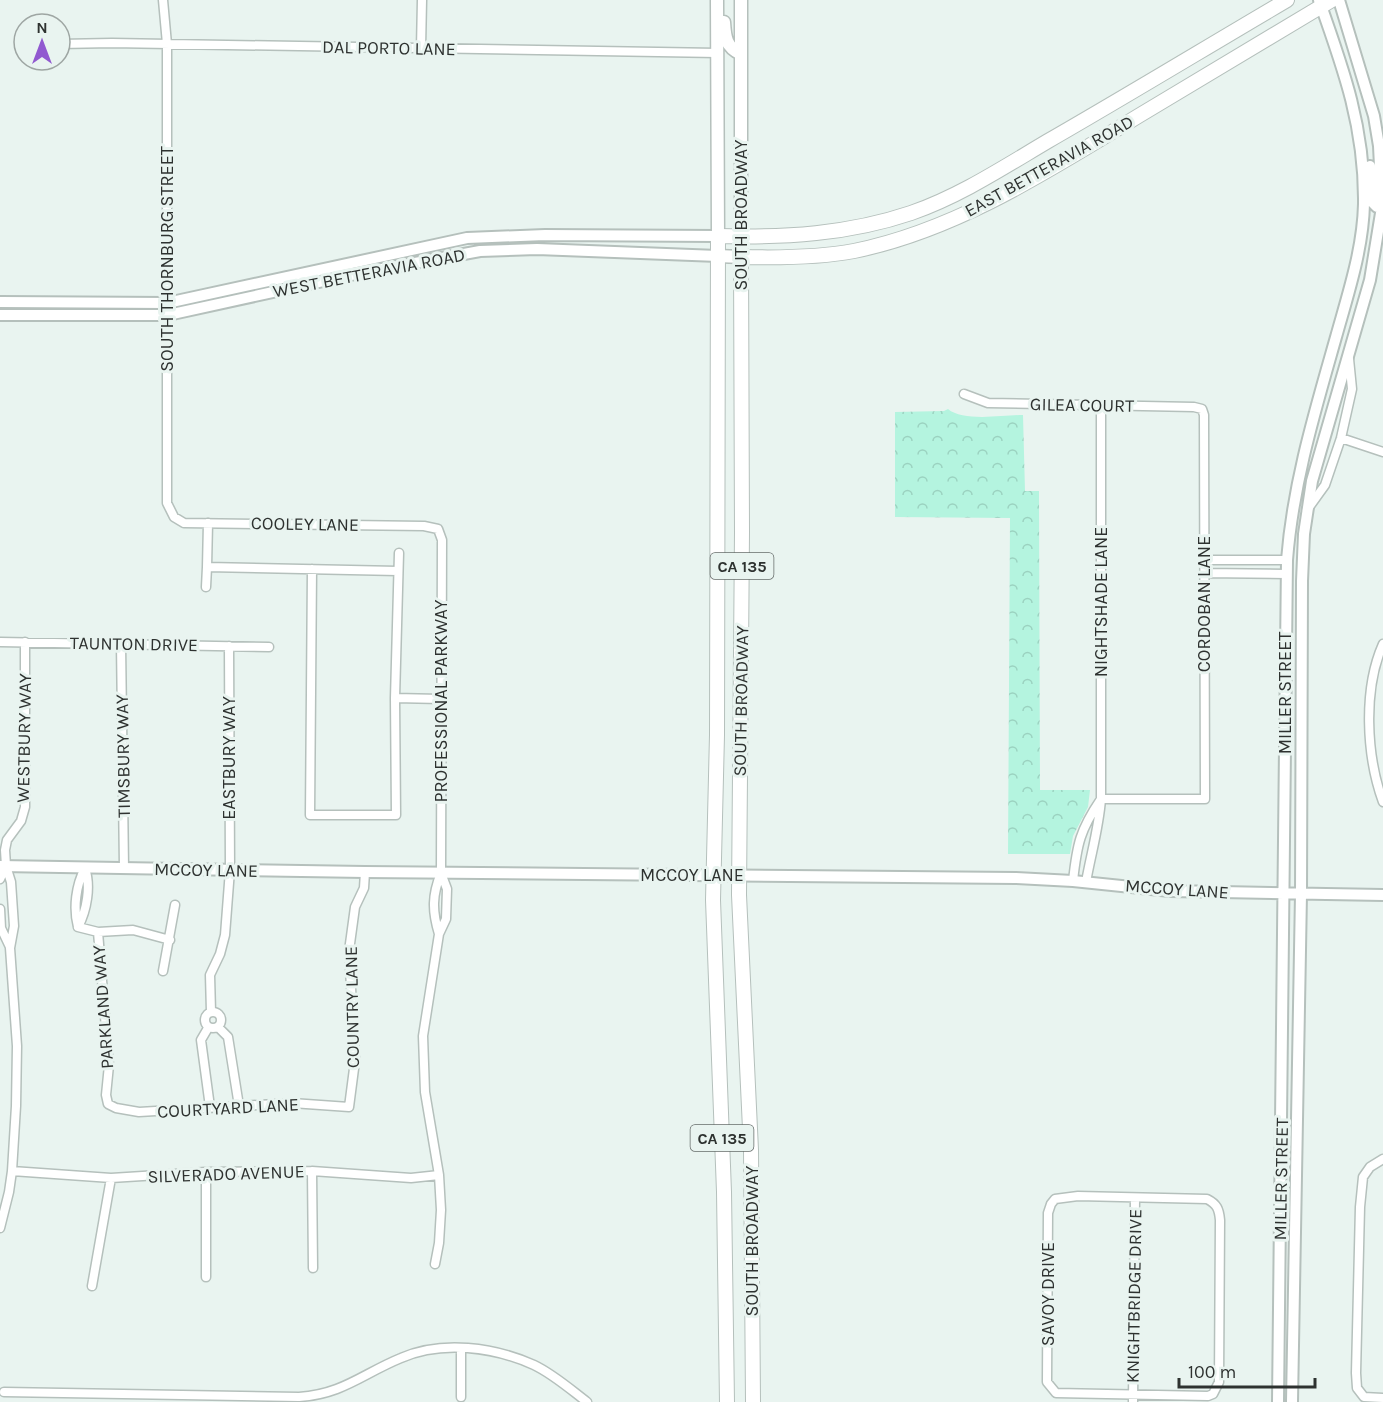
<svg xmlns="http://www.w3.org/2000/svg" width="1383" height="1402" viewBox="0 0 1383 1402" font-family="Karla,sans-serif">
<defs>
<pattern id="forest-crowns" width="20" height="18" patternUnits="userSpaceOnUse" patternTransform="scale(1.5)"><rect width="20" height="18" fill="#b4f4df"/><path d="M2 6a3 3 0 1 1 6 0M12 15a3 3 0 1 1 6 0" fill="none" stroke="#9bd2c0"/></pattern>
</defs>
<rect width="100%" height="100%" fill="#e9f4f0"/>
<path fill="url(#forest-crowns)" d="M948,409C963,422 1003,415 1023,415L1025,491H1039L1040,790H1090L1088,807L1073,836L1070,854H1008L1010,518L895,517V412L944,411Z"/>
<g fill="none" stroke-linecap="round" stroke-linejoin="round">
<defs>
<path id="minor" d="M163,0L167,44V503L174,517L184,523L424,526L438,529L442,540L441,873L447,889L446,919L439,934L423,1036L425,1092L439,1175L441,1210L439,1243L435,1264
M60,44L112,43L718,53
M421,48L422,0
M964,394L988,403L1194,407L1202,409L1204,415L1205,799H1101
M1341,438L1383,452
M1307,510L1325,485L1341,438L1352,389L1349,359
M208,523L207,567L398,571
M399,553L395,698L441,699
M1204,560H1287
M312,569L310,815H396L395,698
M1204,573L1286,574
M206,587L207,567
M0,642L269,647
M121,644L124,868
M1383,644C1363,689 1366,755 1383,802
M0,879L6,866
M1073,881C1077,844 1080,830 1101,799
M1086,882C1091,854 1099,827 1101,799V406
M0,909L1,928L10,947
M78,927L98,932L109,1065L106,1095L108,1104L116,1108L139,1112L292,1103L349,1107L355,1061L349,951L355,907L364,888L365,872
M78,927C87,910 91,886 85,868
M78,927C73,908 76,885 85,868
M98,932L133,930L170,940
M439,934C432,911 432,895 441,873
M163,971L175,905
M205 1020a8 8 0 1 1 16 0a8 8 0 1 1-16 0Z
M211,1012L210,975L220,954L225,935L230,870L229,646
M218,1027L228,1037L239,1106
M208,1028L201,1040L210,1107
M1383,1159L1370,1167L1363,1177L1360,1207L1356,1373L1357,1388L1364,1397L1383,1398
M12,1171L111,1178L206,1172L312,1171L411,1178L439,1175
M312,1171L313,1268
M206,1172V1277
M1078,1196L1207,1199C1217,1204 1219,1209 1220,1220L1219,1382L1213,1394L1208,1396L1056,1393L1047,1382L1048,1213L1051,1204L1055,1199Z
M0,1228L9,1192L12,1171L16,1106L17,1046L10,948L14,926L11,882L6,866L5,850L7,840L21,821L25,807V642
M92,1286L111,1178
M4,1392L299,1397C343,1394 362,1374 401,1358C442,1340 494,1347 534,1365C553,1374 570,1389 587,1402
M461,1397V1348
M1133,1402L1135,1198"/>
<path id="tertiary" d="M1370,166L1372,202L1377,207H1382
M0,866L365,872L1016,878L1073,881L1170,891L1383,895
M1278,1402L1287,560C1293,483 1315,411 1336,337C1348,294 1363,249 1364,204C1365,129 1344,70 1319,0
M1292,1402L1301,894L1302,581L1304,534L1312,481L1370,280L1382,207L1379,146L1374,116L1339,0"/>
<path id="secondary" d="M0,302L167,303L467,238L545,235L718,236
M0,315H168L360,273L480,251L537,249L718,256"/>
<path id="primary" d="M717,0L718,236
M724,22C725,38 726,47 741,54
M718,256L741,257V0"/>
<path id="trunk" d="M727,1402L724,1192L713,900L717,735L718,236C784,238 849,234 911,213C960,196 1004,167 1048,141C1128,95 1207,47 1287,0
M753,1402L751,1150L739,895L742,532L741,257C778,258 817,258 854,251C958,230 1051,169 1140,115C1204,76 1268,38 1332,0"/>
</defs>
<use href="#minor" stroke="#b5c0bc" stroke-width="11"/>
<use href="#tertiary" stroke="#b5c0bc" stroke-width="14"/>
<use href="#secondary" stroke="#b5c0bc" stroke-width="14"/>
<use href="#primary" stroke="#b5c0bc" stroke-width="15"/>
<use href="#trunk" stroke="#b5c0bc" stroke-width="16"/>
<use href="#minor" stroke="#fff" stroke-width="8"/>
<use href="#tertiary" stroke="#fff" stroke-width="10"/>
<use href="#secondary" stroke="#fff" stroke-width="10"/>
<use href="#primary" stroke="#fff" stroke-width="12"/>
<use href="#trunk" stroke="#fff" stroke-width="14"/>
</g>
<g text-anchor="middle" stroke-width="6" stroke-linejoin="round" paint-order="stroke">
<g fill="#e9f4f0" stroke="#666c6a" stroke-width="1.5">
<rect x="710.5" y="553" width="63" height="26" rx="4.5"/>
<rect x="690.5" y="1125" width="63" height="26" rx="4.5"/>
</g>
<g font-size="16" font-weight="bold" fill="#2e3230">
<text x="742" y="572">CA 135</text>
<text x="722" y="1144">CA 135</text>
</g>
<g font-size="18" fill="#2e3230" stroke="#e9f4f0">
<text transform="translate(389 48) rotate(1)" y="6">DAL PORTO LANE</text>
<text transform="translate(1049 166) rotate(-29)" y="6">EAST BETTERAVIA ROAD</text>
<text transform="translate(741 215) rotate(-90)" y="6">SOUTH BROADWAY</text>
<text transform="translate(167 259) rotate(-90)" y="6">SOUTH THORNBURG STREET</text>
<text transform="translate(369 273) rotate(-11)" y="6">WEST BETTERAVIA ROAD</text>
<text transform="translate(1082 405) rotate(1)" y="6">GILEA COURT</text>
<text transform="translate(305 524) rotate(1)" y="6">COOLEY LANE</text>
<text transform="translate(1101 602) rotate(-90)" y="6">NIGHTSHADE LANE</text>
<text transform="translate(1204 604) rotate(-90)" y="6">CORDOBAN LANE</text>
<text transform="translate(134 644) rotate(1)" y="6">TAUNTON DRIVE</text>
<text transform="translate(1285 693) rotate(-90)" y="6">MILLER STREET</text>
<text transform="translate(441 701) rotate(-90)" y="6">PROFESSIONAL PARKWAY</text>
<text transform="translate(741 701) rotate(-89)" y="6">SOUTH BROADWAY</text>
<text transform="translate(24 738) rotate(-89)" y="6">WESTBURY WAY</text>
<text transform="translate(123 756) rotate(-91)" y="6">TIMSBURY WAY</text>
<text transform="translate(229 758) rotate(-90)" y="6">EASTBURY WAY</text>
<text transform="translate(206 870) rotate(1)" y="6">MCCOY LANE</text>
<text x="692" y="881">MCCOY LANE</text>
<text transform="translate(1177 889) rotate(4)" y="6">MCCOY LANE</text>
<text transform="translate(103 1007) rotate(-94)" y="6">PARKLAND WAY</text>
<text transform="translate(352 1007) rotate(-91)" y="6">COUNTRY LANE</text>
<text transform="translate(228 1108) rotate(-3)" y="6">COURTYARD LANE</text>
<text transform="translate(226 1174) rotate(-2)" y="6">SILVERADO AVENUE</text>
<text transform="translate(1281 1179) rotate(-89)" y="6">MILLER STREET</text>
<text transform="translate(752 1241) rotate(-90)" y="6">SOUTH BROADWAY</text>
<text transform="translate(1048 1294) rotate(-90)" y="6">SAVOY DRIVE</text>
<text transform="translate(1134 1296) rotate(-89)" y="6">KNIGHTBRIDGE DRIVE</text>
</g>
</g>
<g transform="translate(42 42)"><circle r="28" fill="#e9f4f0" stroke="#9ea6a3" stroke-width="1.5"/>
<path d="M0-4.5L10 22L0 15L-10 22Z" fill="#9159d0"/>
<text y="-9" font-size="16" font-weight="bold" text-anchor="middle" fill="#2e3230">N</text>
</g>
<path d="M1179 1378v9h136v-9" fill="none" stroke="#2e3230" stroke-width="3"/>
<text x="1188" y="1378" font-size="18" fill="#2e3230" stroke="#e9f4f0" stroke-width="4.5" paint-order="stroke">100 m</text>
</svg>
